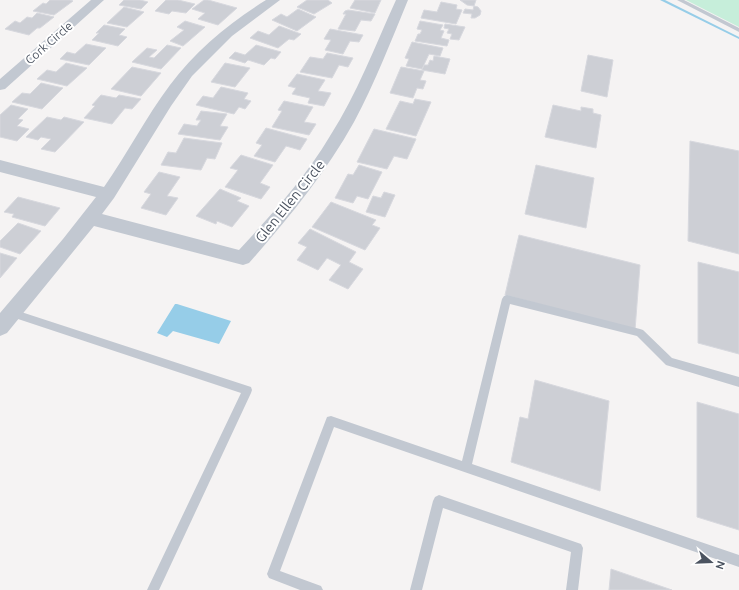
<svg xmlns="http://www.w3.org/2000/svg" width="739" height="590" viewBox="0 0 739 590" font-family="Ubuntu,sans-serif">
<rect width="100%" height="100%" fill="#f5f3f3"/>
<path fill="#c6eeda" d="M686,0H739V27Z"/>
<path fill="#96cde8" d="M175,304H177L231,321L219,344L173,331L167,337L157,333Z"/>
<g fill="none" stroke-linecap="round" stroke-linejoin="round">
<path fill="#96cde8" fill-rule="evenodd" d="M660,0H665L739,37V39Z"/>
</g>
<path fill="#cdcfd5" stroke="#d7d8de" d="M50,0H70L73,1L54,15L33,11L43,3L46,4Z
M124,0H140L148,2L141,9L119,5Z
M166,0H178L195,4L186,13L172,11L169,14L155,11Z
M204,0H208L237,8L218,25L198,19L205,13L192,9Z
M307,0H328L332,3L314,14L297,7Z
M355,0H381L375,13L350,8Z
M460,0H476L474,6L467,5Z
M441,2L457,5L456,9L462,10L456,24L421,18L424,10L437,12Z
M474,6L478,7L481,11L480,15L475,18H471L472,14L463,13L465,9L473,10Z
M124,7L144,12L127,27L107,23Z
M298,9L316,17L297,31L272,20L281,14L287,17Z
M348,10L375,14L371,21L361,20L355,31L338,29L346,14H343L345,11Z
M37,13L54,17L40,28H37L29,35L5,29L15,21L20,23L27,17L32,18Z
M185,21L205,27L183,46L170,41L184,30L177,27Z
M420,21L443,25L440,30L444,31L441,38L449,40L447,46L415,41L418,34H420L422,30L417,29Z
M445,24L465,27L459,40L450,39L452,34L447,33L449,29L444,28Z
M104,25L125,29L119,35L127,37L118,46L92,40L99,33H96Z
M279,26L301,34L294,40L289,39L278,48L250,38L258,31L269,35Z
M330,29L363,35L359,42L350,41L343,54L325,50L331,40L324,39Z
M412,42L443,48L440,56L429,54L422,69L406,66L409,59L405,58Z
M86,44L106,48L89,65L60,59L67,52L75,54Z
M167,45L181,48L161,69L132,62L147,48L157,50L149,57L154,58Z
M256,45L281,52L275,59L271,58L264,65L248,60L245,63L229,58L235,52L245,55Z
M327,53L353,58L348,67L339,65L332,78L300,72L310,57L323,59Z
M588,55L613,60L607,97L581,91Z
M434,56L450,59L445,74L422,70L424,65H428L430,60L433,61Z
M66,63L87,68L67,86L37,79L47,70L56,72Z
M225,63L250,68L235,87L211,82Z
M132,67L161,73L141,96L111,89Z
M401,67L424,71L420,80L426,81L423,89L417,88L413,98L390,93Z
M297,74L325,80L318,91L331,93L324,106L308,103L310,98L292,94L296,88L288,86Z
M41,83L63,88L42,109L12,102L22,93L30,94Z
M221,87L248,93L244,99L251,101L245,109L239,107L234,114L196,105L203,96L213,98Z
M101,95L116,98L119,95L141,99L132,109L125,108L112,124L84,118L95,106L92,105Z
M415,99L431,102L416,136L386,129L400,101L413,104Z
M284,101L313,107L304,122L316,124L309,135L272,127L282,111L278,110Z
M11,105L28,109L18,119L23,120L17,126L29,129L17,141L0,137V115Z
M553,105L581,111V107L593,109V113L601,115L596,148L545,137Z
M201,111L227,114L220,126L228,127L220,140L178,134L184,124L197,126L201,120H196Z
M47,117L61,120L64,117L84,122L55,152L41,149L51,139L41,137L38,140L26,137Z
M266,128L307,139L300,150L286,146L275,162L254,156L262,145L256,143Z
M374,129L416,139L407,159L394,156L387,169L357,162Z
M184,138L222,143L215,159L207,158L201,170L161,165L168,152L176,153Z
M690,141L739,151V254L688,241Z
M241,155L273,165L260,183L270,187L261,199L225,187L238,170L230,168Z
M359,165L382,172L368,199L357,196L353,203L335,198L348,174L353,175Z
M536,165L594,178L586,228L525,214Z
M159,172L180,177L167,196L178,198L166,215L141,208L151,194L144,192Z
M220,189L241,198L237,201L249,206L232,227L217,221L216,224L196,216Z
M384,192L395,195L385,217L366,212L373,196L381,198Z
M18,197L60,208L45,226L12,217L14,214L4,212Z
M331,202L376,220L372,225L380,228L365,250L312,227Z
M18,223L41,231L20,254L0,247V241Z
M310,229L356,252L349,262L363,269L348,289L329,280L341,265L327,258L318,270L297,260L307,247L298,243Z
M519,235L640,265L635,330L505,295Z
M0,253L17,258L0,278Z
M698,262L739,272V354L698,343Z
M535,380L609,401L600,491L511,462L520,417L528,419Z
M697,402L739,414V530L697,517Z
M611,569L672,590H609Z"/>
<g fill="none" stroke-linecap="round" stroke-linejoin="round">
<path fill="#c2c8d1" fill-rule="evenodd" d="M677,0H684L739,28V32Z
M507,295L640,329L643,330L672,358L739,377V387L666,365L637,336L510,304L472,464L739,555V567L334,427L280,571L321,586L323,590H300L269,578L267,574L327,417L331,416L462,461L502,299L504,296Z
M12,309L251,387L252,390L251,393L159,590H147L241,393L9,316L7,313L9,310Z
M439,495L581,544L583,548L578,590H566L571,552L443,508L422,590H410L433,501L435,497Z"/>
<path fill="#c2c8d1" fill-rule="evenodd" d="M91,0H104L5,89L0,90V79Z
M266,0H280L232,36L192,76L171,106L114,198L102,214L239,250C272,214 305,178 330,136C357,94 375,46 396,0H408C391,41 375,83 354,122C325,174 288,219 249,263L243,265L94,226L7,333L0,336V313L63,239L96,197L0,172V160L104,187C127,154 146,117 170,85C196,50 229,23 266,0Z"/>
</g>
<g text-anchor="middle" stroke-width="4" stroke-linejoin="round" paint-order="stroke">
<g font-size="12" fill="#4b5360" stroke="#fff">
<text transform="translate(49 43) rotate(-41)" y="4">Cork Circle</text>
</g>
<g font-size="14" fill="#4b5360" stroke="#fff">
<text transform="translate(290 201) rotate(-51)" y="5">Glen Ellen Circle</text>
</g>
</g>
<g transform="translate(711 562) rotate(109)" stroke="#ffffff" stroke-width="3" paint-order="stroke">
<path d="M0-3L7 15L0 10L-7 15Z" fill="#4b5360"/>
<text y="-6" font-size="11" font-weight="bold" text-anchor="middle" fill="#4b5360">N</text>
</g>
</svg>
